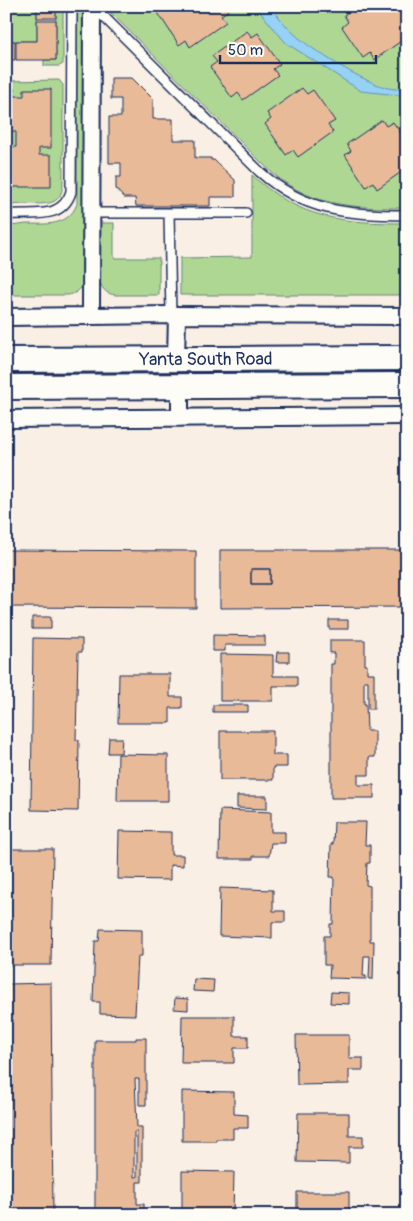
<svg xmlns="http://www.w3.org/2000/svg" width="413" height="1221" viewBox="0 0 413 1221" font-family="Pangolin,sans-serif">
<rect width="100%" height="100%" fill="#f9efe4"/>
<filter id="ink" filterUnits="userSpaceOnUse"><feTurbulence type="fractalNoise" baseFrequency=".02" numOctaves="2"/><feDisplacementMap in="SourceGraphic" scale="10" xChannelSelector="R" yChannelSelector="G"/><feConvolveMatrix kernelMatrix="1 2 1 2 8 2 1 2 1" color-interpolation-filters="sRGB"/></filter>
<g filter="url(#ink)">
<path fill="#afd794" stroke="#658379" d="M6,6H37V41H6Z
M56,6H63V64L59,66H44V60H56Z
M77,6H84L83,285C79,291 75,294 68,295H6V226C13,226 19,225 26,224C46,224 68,227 77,204Z
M104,6H407V208C353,208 307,207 266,167Z
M59,80L63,85V184C61,208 44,203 26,204C20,204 13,205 6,205V81Z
M252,175C300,220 344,223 407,223V295H180V258L252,257Z
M99,223H114V258H159V295H116C106,294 101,289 99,278Z"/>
<path fill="#95d2f6" stroke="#6491b9" d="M255,6H271C279,18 288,29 299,38C317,53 372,88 395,89C399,89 403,87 407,86V96L361,91L286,43Z"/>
<path fill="#e8ba98" stroke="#1b2f5e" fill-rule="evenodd" d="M37,6H56V18H37Z
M162,6H224L228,11L221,15L226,22L190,47L186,40L179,45L158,13L164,9Z
M357,6H400L407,17V28H405L407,37L374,60L370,53L363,58L342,27L348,22L344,15Z
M37,20H56V60H16V41H37Z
M247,31L252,37L258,33L280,64L273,69L278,75L243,100L238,93L232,98L210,67L217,62L212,56Z
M6,41H15V60H6Z
M111,78H132L153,99V119H173V140H195V158H211V160H214L235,180V197H210V206H136L135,198H124L116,189V177H121V163H109V117H121V99H111Z
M302,88L307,94L313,90L335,121L328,125L333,132L298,157L293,150L286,155L265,124L271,119L267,113Z
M6,89H14V96H24V89H51V148H39V155H51V187H6V147H16V132L6,130Z
M382,120L386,126L393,122L407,142V168L377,189L373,182L366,187L345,155L351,151L347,144Z
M6,550L196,551V608L6,607Z
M220,550H407V607L220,608ZM251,569H270V584H251Z
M251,569H270V584H251Z
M32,617H51V629H32Z
M329,620H348V629H329Z
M213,635L265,636V645H225V651H213Z
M33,638L82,639V652H78L76,740H79L78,811L31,810Z
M330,640H365V665H367V673H374V709H368V681H364V704H366L367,731H375V757H369V775H358V785H374V798H331V664H334V653H330Z
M277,652H289V662H276Z
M220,654L273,655V676H297V686H273V701H220Z
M119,674H170V697H182V708H170V723H118Z
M213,705H248V712H213Z
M220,731H273V755H287V767H273V780H220Z
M109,738H122L121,753H108Z
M118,754L168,755V801H117Z
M237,796H267V809L237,808Z
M220,810L271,812V832H285V843H271L269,856H253V859H219Z
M334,822H366L365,845H370V863H367L366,885L370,886V941H374L373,979H369L370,956H364L363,976H366V979L329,978L330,965H324V936H330V924H333L334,877H330L331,844H333Z
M119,831L171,832V855H183V866L170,865V880L118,879Z
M9,849H53L51,965H8Z
M220,888L273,890V911H285V922H272V938L219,936Z
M100,929L142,930V956H138L135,1015L100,1014V1002H93L95,941H99Z
M194,979L214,980L213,992L193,991Z
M51,983L53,1215H10L8,984Z
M331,992L349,993V1004L330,1003Z
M175,998L188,999V1010L174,1009Z
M182,1016H234V1036H248V1048H234V1063H181Z
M296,1035H349V1058H363V1070H349V1084L297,1085Z
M136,1038H146V1105H139V1079H135L137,1127H142V1182H137V1204H144V1215H95V1040H136ZM134,1132H137V1177H134Z
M405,1086H407V1215Z
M182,1091L234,1092V1114L248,1115V1128H233V1139H216V1141H182Z
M298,1113H349V1136H363V1147H349V1163L297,1162Z
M182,1171L234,1172L233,1215H182Z
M297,1192H349V1215H297Z"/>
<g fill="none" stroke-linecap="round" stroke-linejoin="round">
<defs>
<path id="service" d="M93,6L260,172C305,212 349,215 407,215
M91,213H246
M169,213L171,315
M6,215C31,211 61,222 71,192L72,6"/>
<path id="minor" d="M91,316L92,6
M6,317L171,315L407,316
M176,359L177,315
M180,386V418
M6,419L407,416"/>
<g id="secondary">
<path id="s1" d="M6,360L407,358"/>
<path d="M6,387L407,385"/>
</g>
</defs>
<use href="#service" stroke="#1b2f5e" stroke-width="12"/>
<use href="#minor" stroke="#1b2f5e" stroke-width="20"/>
<use href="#secondary" stroke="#1b2f5e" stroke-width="28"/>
<use href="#service" stroke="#fdfcf7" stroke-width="9"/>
<use href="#minor" stroke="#fdfcf7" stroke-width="16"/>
<use href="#secondary" stroke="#fdfcf7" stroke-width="24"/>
</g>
</g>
<g text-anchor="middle" stroke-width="4" stroke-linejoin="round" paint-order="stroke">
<g font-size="18" fill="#1b2f5e" stroke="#fdfcf7">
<text dy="6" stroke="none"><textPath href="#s1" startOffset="200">Yanta South Road</textPath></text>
</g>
</g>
<rect width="413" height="1221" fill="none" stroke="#fdfcf7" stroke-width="25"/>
<rect x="12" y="12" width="388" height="1196" fill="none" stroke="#1b2f5e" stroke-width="2" filter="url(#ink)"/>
<path d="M220 55v8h156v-8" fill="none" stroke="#1b2f5e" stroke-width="2.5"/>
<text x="228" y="55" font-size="15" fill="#1b2f5e" stroke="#fdfcf7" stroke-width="4" paint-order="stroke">50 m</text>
</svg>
